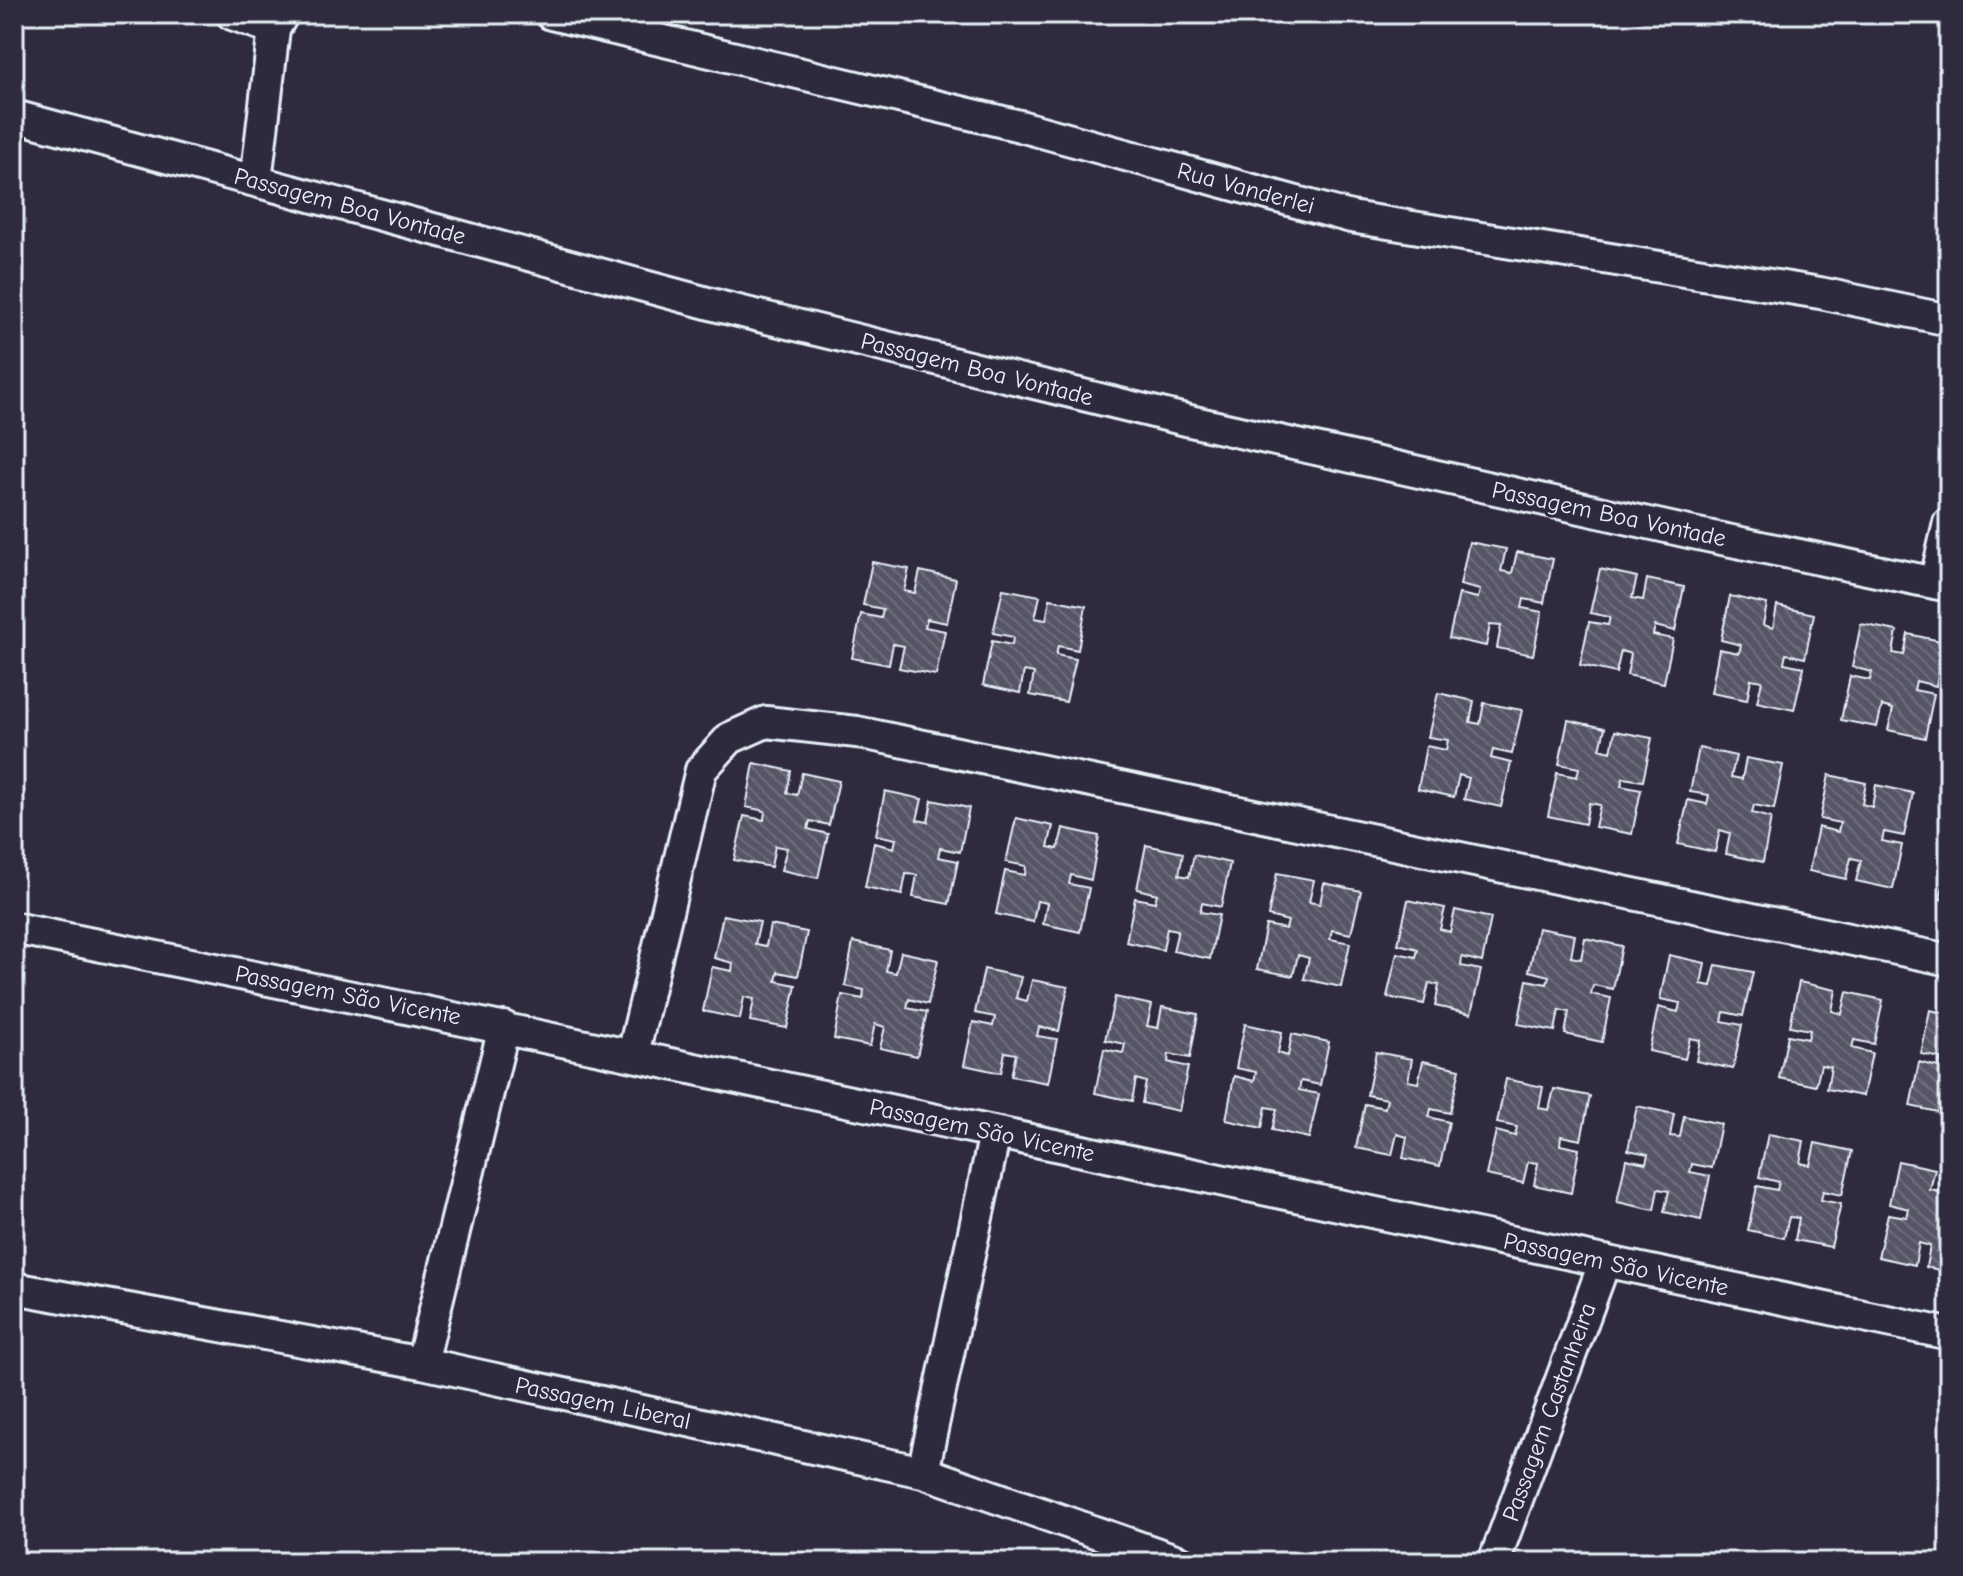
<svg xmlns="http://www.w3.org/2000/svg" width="1963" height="1576" viewBox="0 0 1963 1576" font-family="'Comic Neue',sans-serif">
<defs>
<pattern id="building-back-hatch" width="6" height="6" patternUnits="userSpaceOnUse" patternTransform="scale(2)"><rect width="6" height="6" fill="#575565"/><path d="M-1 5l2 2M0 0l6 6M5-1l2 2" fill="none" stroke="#6f6e7c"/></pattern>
</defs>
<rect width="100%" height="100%" fill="#2f2a3d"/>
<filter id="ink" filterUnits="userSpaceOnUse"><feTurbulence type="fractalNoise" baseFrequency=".0125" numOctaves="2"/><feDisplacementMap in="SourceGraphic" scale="16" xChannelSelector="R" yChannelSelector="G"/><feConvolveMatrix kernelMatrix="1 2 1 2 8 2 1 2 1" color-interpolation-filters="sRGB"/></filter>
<g filter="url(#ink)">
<path fill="url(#building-back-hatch)" stroke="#e8f1f8" stroke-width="2" d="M1469,542L1506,549L1501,571L1512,573L1517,552L1553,559L1544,603L1524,599L1522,608L1542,612L1533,655L1497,648L1501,626L1490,625L1486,646L1449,638L1459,594L1478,598L1480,590L1460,585Z
M872,562L909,569L904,591L915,593L920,571L956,579L947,623L927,619L925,627L945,631L936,675L899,668L904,646L893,644L889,665L852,658L861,614L881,618L883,609L863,605Z
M1600,569L1637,577L1632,598L1643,600L1647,579L1684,587L1675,631L1655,626L1653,635L1673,639L1664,683L1627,675L1631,654L1621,651L1616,673L1580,665L1589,622L1608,625L1610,617L1590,613Z
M1003,589L1040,596L1035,618L1046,620L1050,599L1086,606L1078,650L1058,646L1056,655L1076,659L1066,702L1030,695L1034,673L1024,671L1020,693L983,685L992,641L1012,645L1013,637L993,633Z
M1730,596L1767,604L1763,625L1773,628L1777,606L1814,614L1805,658L1786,654L1784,663L1804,667L1794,710L1757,702L1762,681L1751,679L1747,700L1711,693L1719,649L1739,653L1741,645L1721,640Z
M1861,624L1897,631L1893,653L1904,655L1908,634L1945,642L1936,686L1916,681L1914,690L1934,694L1925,738L1888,730L1893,709L1882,706L1877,727L1841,720L1850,676L1870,680L1872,672L1852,667Z
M1438,693L1474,701L1470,722L1480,724L1484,703L1522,710L1512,754L1493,750L1491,758L1511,763L1501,807L1464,799L1469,778L1459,775L1454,797L1418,789L1426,746L1446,750L1448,740L1428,737Z
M1568,720L1605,728L1600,749L1611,752L1615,731L1652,738L1643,781L1623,778L1621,786L1641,790L1632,834L1595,827L1600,805L1589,803L1585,824L1548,816L1557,773L1577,777L1579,768L1559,764Z
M1699,748L1736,756L1731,777L1742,779L1746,758L1783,765L1774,809L1754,805L1752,813L1771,818L1763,862L1726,854L1730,833L1720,830L1715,852L1678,844L1688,800L1707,804L1709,795L1690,792Z
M754,763L791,771L787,793L797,795L802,773L839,781L829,825L810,821L808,829L828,834L818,878L781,870L787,848L775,846L771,867L734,860L744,816L764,820L765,811L746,807Z
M1829,775L1866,783L1862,804L1872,807L1876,785L1913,793L1904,836L1884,832L1882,841L1902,845L1893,889L1856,881L1861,860L1851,858L1846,879L1809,871L1818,827L1838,832L1840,823L1820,819Z
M885,791L922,799L917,820L928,822L932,800L969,808L960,852L940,848L938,857L958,861L949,904L913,897L917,875L906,874L902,895L865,887L874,843L894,848L896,839L876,835Z
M1016,818L1053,826L1048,847L1058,849L1063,828L1099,836L1091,880L1071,875L1069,884L1089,888L1080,932L1043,924L1047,903L1037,901L1033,922L996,914L1005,871L1025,875L1026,866L1006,862Z
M1146,845L1183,853L1179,875L1189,877L1194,855L1230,863L1221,907L1202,903L1200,912L1219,915L1210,959L1173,951L1178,930L1167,928L1163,950L1126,942L1135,898L1155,902L1157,894L1137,889Z
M1949,856V901L1940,899Z
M1277,873L1314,880L1309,902L1320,904L1324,883L1361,891L1351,934L1332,930L1330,939L1350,943L1341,987L1304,979L1309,958L1298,955L1293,976L1257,969L1266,925L1286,929L1288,921L1268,916Z
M1408,900L1445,908L1440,929L1450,932L1455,910L1491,918L1482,962L1462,957L1461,966L1481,970L1471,1014L1435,1006L1439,985L1429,983L1424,1004L1387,997L1397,953L1416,957L1418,949L1398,944Z
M723,915L760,922L755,944L766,946L770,925L807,932L798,976L778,972L776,981L796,985L787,1028L750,1021L754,999L744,997L740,1019L703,1011L712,967L732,971L733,963L714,958Z
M1538,928L1575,935L1571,957L1581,959L1585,938L1622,946L1613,989L1593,985L1591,994L1611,998L1602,1042L1565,1034L1569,1012L1559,1010L1555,1031L1518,1024L1527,980L1547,984L1549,976L1529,971Z
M853,942L890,950L886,971L896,973L901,952L938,960L928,1004L909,999L907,1008L927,1012L917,1056L880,1048L885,1027L875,1024L870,1046L834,1039L842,995L863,999L864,990L845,986Z
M1669,955L1705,963L1701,984L1711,986L1716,965L1753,972L1743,1016L1724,1012L1722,1021L1742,1025L1733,1069L1696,1061L1700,1040L1690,1038L1685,1059L1649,1051L1658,1007L1678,1012L1680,1003L1660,999Z
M984,969L1021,977L1016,998L1027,1001L1032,980L1068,987L1059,1031L1039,1027L1037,1036L1057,1039L1048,1083L1011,1076L1016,1054L1005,1052L1001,1073L964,1065L973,1022L993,1026L995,1017L975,1013Z
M1799,982L1836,990L1832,1011L1842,1014L1847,992L1883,1000L1874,1044L1854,1040L1852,1048L1872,1053L1863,1096L1827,1089L1831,1067L1821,1065L1816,1086L1779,1078L1788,1035L1808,1039L1810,1030L1790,1026Z
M1115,997L1152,1005L1147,1026L1158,1028L1162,1007L1198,1014L1190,1058L1169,1054L1168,1062L1188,1067L1179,1111L1142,1103L1146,1082L1136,1079L1132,1101L1095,1093L1104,1049L1123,1053L1125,1044L1105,1040Z
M1930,1010L1949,1014V1102L1947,1114L1910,1106L1919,1062L1938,1067L1941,1058L1921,1054Z
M1245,1024L1282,1032L1278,1053L1288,1056L1292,1034L1329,1042L1320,1085L1301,1081L1299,1090L1319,1094L1309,1138L1272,1130L1277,1109L1266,1107L1262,1128L1226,1120L1234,1076L1254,1081L1256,1072L1236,1068Z
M1376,1052L1412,1059L1408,1081L1418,1083L1423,1061L1460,1069L1450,1113L1431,1109L1429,1117L1449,1122L1440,1166L1403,1158L1407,1137L1397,1134L1392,1155L1356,1148L1365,1104L1385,1108L1387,1099L1367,1095Z
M1506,1079L1543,1087L1539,1108L1549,1110L1554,1089L1590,1096L1581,1140L1561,1136L1560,1145L1579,1149L1571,1193L1534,1185L1538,1163L1528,1162L1523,1183L1486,1175L1496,1131L1515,1136L1517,1127L1497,1123Z
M1637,1106L1674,1114L1670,1136L1680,1137L1684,1116L1721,1124L1712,1168L1692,1164L1690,1172L1710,1176L1701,1220L1664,1212L1669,1191L1658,1189L1654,1210L1617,1202L1626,1159L1646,1163L1648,1154L1628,1150Z
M1768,1134L1804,1141L1800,1163L1810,1165L1815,1143L1852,1151L1842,1195L1823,1191L1821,1200L1841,1204L1831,1247L1795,1240L1799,1218L1789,1217L1784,1238L1748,1230L1757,1186L1777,1190L1779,1182L1759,1177Z
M1898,1161L1935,1169L1930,1190L1941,1192L1946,1171L1949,1172V1272L1926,1267L1930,1246L1919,1243L1915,1265L1878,1257L1888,1214L1907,1217L1909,1209L1889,1204Z"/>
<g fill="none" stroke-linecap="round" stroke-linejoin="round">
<defs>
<path id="street" d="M232,14L274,29
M551,14L1020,126L1351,217L1820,293L1949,320
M14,116L722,307L1190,421L1693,533L1949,586
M256,181L274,29L283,14
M1935,583L1949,523
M14,928C660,1058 1304,1197 1949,1334
M633,1054L701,770L730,738L766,722L857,732L1949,960
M14,1288L422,1363L923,1472L1181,1562
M422,1363L504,1027
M923,1472L995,1133
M1494,1562L1605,1261"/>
</defs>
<use href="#street" stroke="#e8f1f8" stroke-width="36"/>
<use href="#street" stroke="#2f2a3d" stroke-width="30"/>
</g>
</g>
<g text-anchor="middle" stroke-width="6" stroke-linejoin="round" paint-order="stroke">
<g font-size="24" fill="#e8f1f8" stroke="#2f2a3d">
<text transform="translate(1246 188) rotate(15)" y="8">Rua Vanderlei</text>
<text transform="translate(350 206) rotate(15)" y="8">Passagem Boa Vontade</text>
<text transform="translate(977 369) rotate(14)" y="8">Passagem Boa Vontade</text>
<text transform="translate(1609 514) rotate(12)" y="8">Passagem Boa Vontade</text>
<text transform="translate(348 995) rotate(11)" y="8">Passagem São Vicente</text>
<text transform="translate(982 1130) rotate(12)" y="8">Passagem São Vicente</text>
<text transform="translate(1616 1264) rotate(12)" y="8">Passagem São Vicente</text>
<text transform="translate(603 1403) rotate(12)" y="8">Passagem Liberal</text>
<text transform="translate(1549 1412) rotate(-70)" y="8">Passagem Castanheira</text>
</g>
</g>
<rect width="1963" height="1576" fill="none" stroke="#2f2a3d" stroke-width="48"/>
<rect x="24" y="24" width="1915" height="1528" fill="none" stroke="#e8f1f8" stroke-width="3" filter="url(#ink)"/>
</svg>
